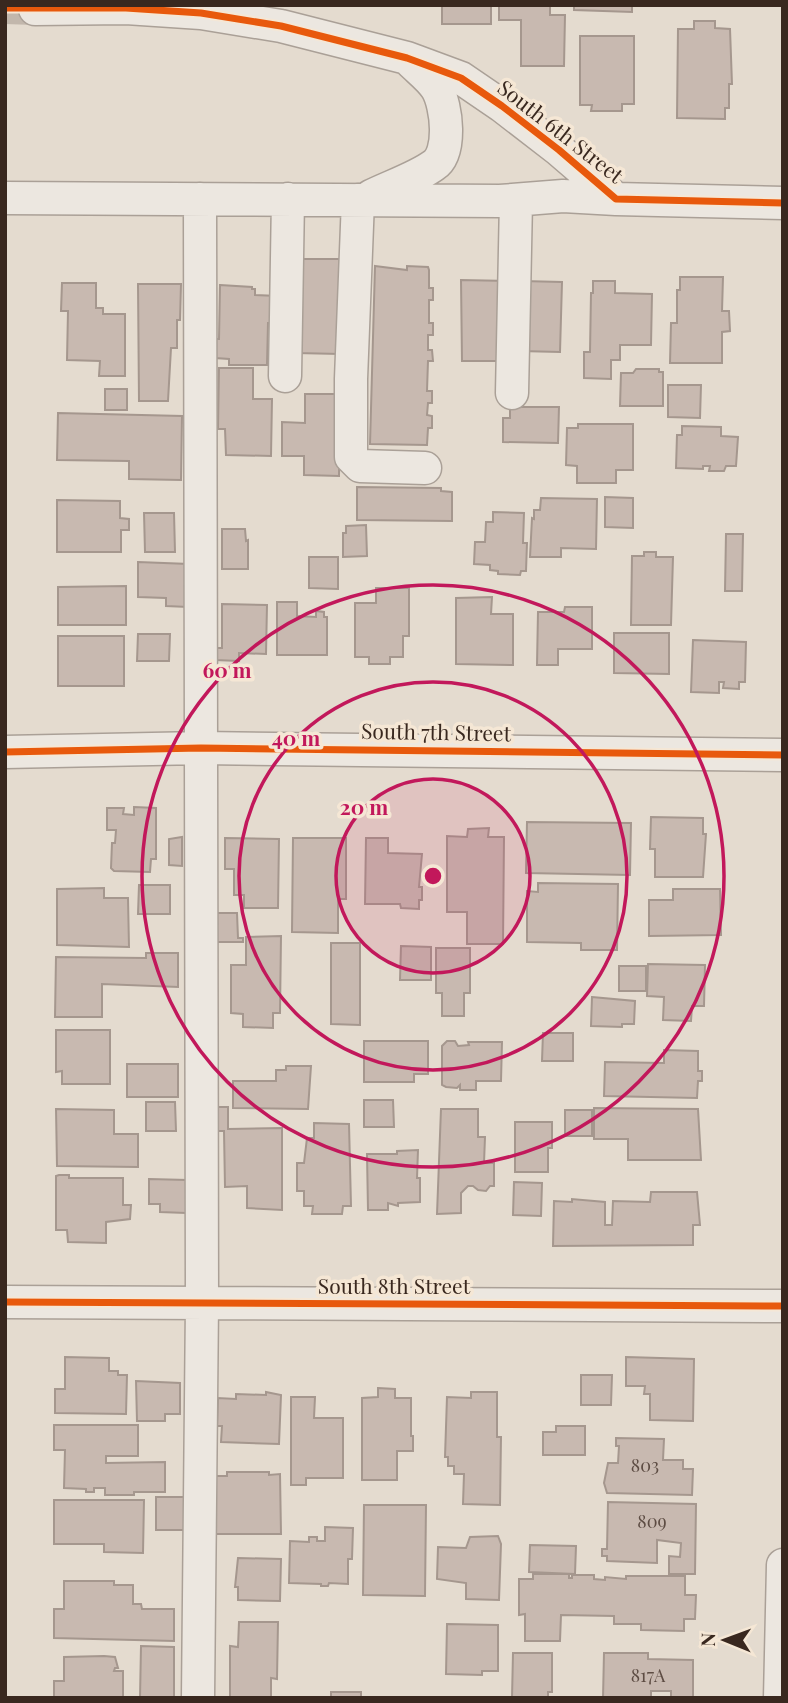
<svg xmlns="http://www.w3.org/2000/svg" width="788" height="1703" viewBox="0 0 788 1703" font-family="'Playfair Display',serif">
<rect width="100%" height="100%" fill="#e4dbcf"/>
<path fill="#c8b9b0" stroke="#a5978e" stroke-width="2" d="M442,5H491V24H442Z
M499,5H550V15H565L564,66H521V20H499Z
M574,5H632V12L574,10Z
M694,21H715V28L730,29L732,84H729V108H725V119L677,118L678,29H694Z
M580,36H634V104H622V111H591L592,105H580Z
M295,259H344L340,354L296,353Z
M375,266L407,270V266L428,267L429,270V288H433V300H429V323H433V335H428V350H432L433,361H428L427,391H432V403H428L427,415L432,416V428H428L427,445L370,444Z
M680,277H723L722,311H729L730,331L722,332V363H670L671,323H677V290H680Z
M461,280L509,281L506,361H462Z
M522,281L562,282L560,352L520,351Z
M593,281H615V293L652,294L651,345H620V360H611V379L584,378V352H590L591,293H593Z
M62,283H96V308H103V314H125V376H99L100,361L67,360L68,311H61Z
M138,284H181L180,320H177V348H171L168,401H139Z
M220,285L252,287V289H255V295L278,296V323H268L267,365H229V359L215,358L216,339H219Z
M219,368H253V399H272L271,456L226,455L225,429H218Z
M636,369H659V372H663V406H620L621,373H633Z
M668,385H701L700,418L668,417Z
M105,389H127V410H105Z
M305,394H340L339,476L304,475V456H282V422L305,423Z
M510,407H559L558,443L503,442V418H510Z
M58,413L182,416L181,480L129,479V461L57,460Z
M578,424H633V470H616V483H577V466L566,465L567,428H578Z
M682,426L721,427V436L738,437L736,466H726L724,471H709L710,466H703V469L676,468L677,435H682Z
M357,487L441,488V491L452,492V521L357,520Z
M605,497L633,498V528L605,527Z
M541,498L597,499L596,549L561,548V557H530L532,518L534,519V510H540Z
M57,500L120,501V518L129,519V530H121V552H57Z
M493,512L524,513L523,543H527L526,571H521L520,575L498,574V571L490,570V565L474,564L475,542H485L486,522H493Z
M144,513H174L175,552H145Z
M366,525L367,556L343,557V533H346V526Z
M222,529H245L246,541L248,540V569H222Z
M726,534H743L742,591H725Z
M644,552H656V557H673L671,625H631L632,556H644Z
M309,557H338V589L309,588Z
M138,562L189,564L188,607L166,606V598L138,597Z
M126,586V625H58V587Z
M376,588H409V636H403V657H390V664H369V657H355V603H376Z
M492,597L491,614H513V665L456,664V598Z
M277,602H297V616L316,617V611L324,612V617H327V655H277Z
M222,604L267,605L266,654L239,653V661L215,660V648H222Z
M565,607H592V649H558V665H537L538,612H564Z
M614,633H669V674L614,673Z
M138,634H170L169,661H137Z
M58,636H124V686H58Z
M693,640L746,642L745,682H739V689L723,688L724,682H719V693L691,692Z
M134,807L156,808V859H151L150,872L114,871L111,868L112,843H115L116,830H107V808H124L123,814L134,815Z
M651,817L703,818V834H706L703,877H655V849H650Z
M527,822L631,823L630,875L526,873Z
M489,828L488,837H504L503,944H467V912H447V836L467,837L468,829Z
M182,837V866L169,865V839Z
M225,838L279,839L278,908H244V895H234V869H225Z
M293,838H346V899H338V933L292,932Z
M366,838H388V853L422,854L419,887H422V900H419V909L401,908L400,904H365Z
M538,883L618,884L617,950H581V943L527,942V891L538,892Z
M139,885H170V914H138Z
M104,888V898H128L129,947L57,945V889Z
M673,889H720L721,935L649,936V900H673Z
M212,913H237L238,938H243V942H212Z
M281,936L280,1013H273V1028L243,1027V1014L231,1013V965H246V937Z
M331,943H360V1025L331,1024Z
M401,946L431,947V980H400Z
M436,948H470V993H464V1016H442V993H436Z
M146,953H178V987L102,984V1017H55L56,957L146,958Z
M648,964L705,965L704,1006H692L691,1021L663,1020L664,997L647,996Z
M619,966H646V991H619Z
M592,997L635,1001L634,1024H622V1027L591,1026Z
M56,1030H110V1084H62V1071L56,1072Z
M543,1033H573V1061H542Z
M364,1041H428V1074H414V1082H364Z
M447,1041H455L458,1046L469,1045L468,1042H502L501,1081H476V1090H460V1085L457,1088L446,1087L442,1085V1046Z
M664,1050L698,1051V1071H702V1081H698L697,1098L604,1096L605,1062L664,1063Z
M127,1064H178V1097H127Z
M286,1066H311L308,1109L233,1108V1081H276V1070H286Z
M364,1100H393L394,1127H364Z
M146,1102H175L176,1131H146Z
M212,1107H228V1129L282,1128V1210L247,1208V1186L225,1187L224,1131H213Z
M594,1108L698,1109L701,1160H628V1139H594Z
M56,1109L114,1110V1134H138V1167L57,1166Z
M441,1109H478V1137H485L484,1163H494V1186H490L486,1191L478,1190L473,1186H468L461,1193V1213L437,1214Z
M565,1110H592V1136H565Z
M515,1122H552V1148H548V1172H515Z
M314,1123L349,1124L351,1206H343L342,1214H312L313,1206H304V1191H297V1163H304L307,1138H314Z
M418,1150L417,1178H420V1202L398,1203V1206L388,1203V1210H368L367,1154H397V1151Z
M59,1175H69V1178H123V1205H131L130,1219L106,1222V1243L68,1242L67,1230H56V1176Z
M149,1179L187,1180L186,1213L160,1212V1204H149Z
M514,1182L542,1183L541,1216L513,1215Z
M651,1192H697L700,1225H693V1245L553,1246L554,1201L572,1202V1199L605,1202V1225H612L613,1201L650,1202Z
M65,1357L109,1358V1371H118V1375H127L126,1414L55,1413V1389H65Z
M626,1357L694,1359L693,1421L650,1420V1394H644L645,1386H626Z
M581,1375H612L611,1405H581Z
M136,1381L180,1383V1414H165V1421H137Z
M378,1388L395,1389V1398H411V1436H413V1451H397V1480H362V1398L378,1397Z
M266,1392L281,1395L279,1444L221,1442L222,1426H217L218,1398L236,1399V1394L266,1395Z
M471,1392H497V1437H501L500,1505L463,1504L464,1474H454V1466H448V1457H445L447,1397L471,1398Z
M291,1397H315L314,1418H343V1478H306V1485H291Z
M54,1425H138V1456H106V1463L165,1462V1492H134V1495H105V1488H94V1492H86V1489L64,1488L65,1450H54Z
M556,1426H585V1455H543V1432H556Z
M616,1438L664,1439L663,1460H683V1469H693L692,1495L607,1493L604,1483L608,1463H618L619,1446H616Z
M227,1472H269V1475L280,1474L281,1534H216L215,1476H227Z
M156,1497H186V1530H156Z
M54,1500H144L143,1553L104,1552V1544H54Z
M608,1502L696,1504L695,1574H669V1556L680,1557L681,1543L657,1540V1563L607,1561V1556H602V1549H607Z
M364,1505H426L425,1596L363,1595Z
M325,1527L353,1528L352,1559H348V1584L329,1583L328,1586H321V1584L289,1583L290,1541L309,1542V1537H317V1541H325Z
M498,1536L501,1544L499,1600L466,1599V1583L437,1579L438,1547L466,1548L470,1537Z
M530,1545L576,1546L575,1574L529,1572Z
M238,1558L281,1559L280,1601L238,1600V1587H235Z
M533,1574H569V1578H572V1575H594V1579L605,1580V1577L626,1579V1576H685V1595H696L695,1619H684V1631L641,1630V1624H614V1616L561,1615L560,1641H525V1614L519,1615V1579H533Z
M64,1581H114V1585H133V1604H141L142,1609H174V1641L54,1638V1609H64Z
M239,1622H278L277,1679L271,1678V1697H230V1646L238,1647Z
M447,1624L498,1625V1671H482V1675L446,1674Z
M141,1646L174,1647V1698H140Z
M513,1653H552V1692H548V1698H512Z
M604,1653H648V1659L693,1660V1698H671V1691H651V1698H603Z
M104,1656L115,1657L118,1668H115L114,1671H123V1698H54V1681H64V1657Z
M331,1692H361V1698H331Z"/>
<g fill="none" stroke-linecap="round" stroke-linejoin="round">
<path stroke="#c2b7ac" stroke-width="32" stroke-dasharray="32 16" stroke-linecap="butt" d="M5,8L35,9"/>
<defs>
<path id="minor" d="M35,9L126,8L201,13L281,26L407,58L461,78L502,106L559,150L616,199L783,203
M371,196C389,187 418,177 434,165C452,153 447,106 437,89C431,79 419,70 411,62
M5,198L500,201L563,196L616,199
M358,200L351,379V457L360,466L425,468
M285,376L288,199
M512,393L516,201
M5,752L201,748L783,755
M5,1302L783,1306
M198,1698L202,1303L200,199
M780,1698L783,1565"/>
</defs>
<use href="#minor" stroke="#aaa097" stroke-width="35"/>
<use href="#minor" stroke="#ece7e0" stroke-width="32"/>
<defs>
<path id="cycleway" d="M5,8H126L201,13L281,26L407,58L461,78L502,106L559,150L616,199L783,203
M5,752L201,748L783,755
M5,1302L783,1306"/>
</defs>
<use href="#cycleway" stroke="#f5e7d5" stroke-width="11"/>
<use href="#cycleway" stroke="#e8590c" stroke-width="7"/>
</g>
<circle cx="433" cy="876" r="97" fill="#c2185b" fill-opacity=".12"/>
<g fill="none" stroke="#c2185b" stroke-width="3.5">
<circle cx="433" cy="876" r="97"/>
<circle cx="433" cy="876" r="194"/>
<circle cx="433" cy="876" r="291"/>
</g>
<g text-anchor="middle" stroke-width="7" stroke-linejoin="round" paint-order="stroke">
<g font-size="18" fill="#5d4c43">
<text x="645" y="1472">803</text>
<text x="652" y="1528">809</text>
<text x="648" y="1682">817A</text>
</g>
<g font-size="21" fill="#39281f" stroke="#f5e7d5">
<text transform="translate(560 132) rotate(38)" y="7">South 6th Street</text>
<text transform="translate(436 733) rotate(1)" y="7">South 7th Street</text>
<text x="394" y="1294">South 8th Street</text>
</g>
</g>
<circle cx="433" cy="876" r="10" fill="#c2185b" stroke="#f5e7d5" stroke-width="3.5"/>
<g font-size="21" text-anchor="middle" font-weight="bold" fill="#c2185b" stroke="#f5e7d5" stroke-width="7" stroke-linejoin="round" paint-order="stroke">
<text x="227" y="678">60 m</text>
<text x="296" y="746">40 m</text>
<text x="364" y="815">20 m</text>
</g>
<rect width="788" height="1703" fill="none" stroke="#39281f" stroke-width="14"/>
<g transform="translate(725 1640) rotate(271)" stroke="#f5e7d5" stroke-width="5" paint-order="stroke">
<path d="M0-5L12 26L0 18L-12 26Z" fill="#39281f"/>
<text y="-10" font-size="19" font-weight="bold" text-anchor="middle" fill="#39281f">N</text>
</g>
</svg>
